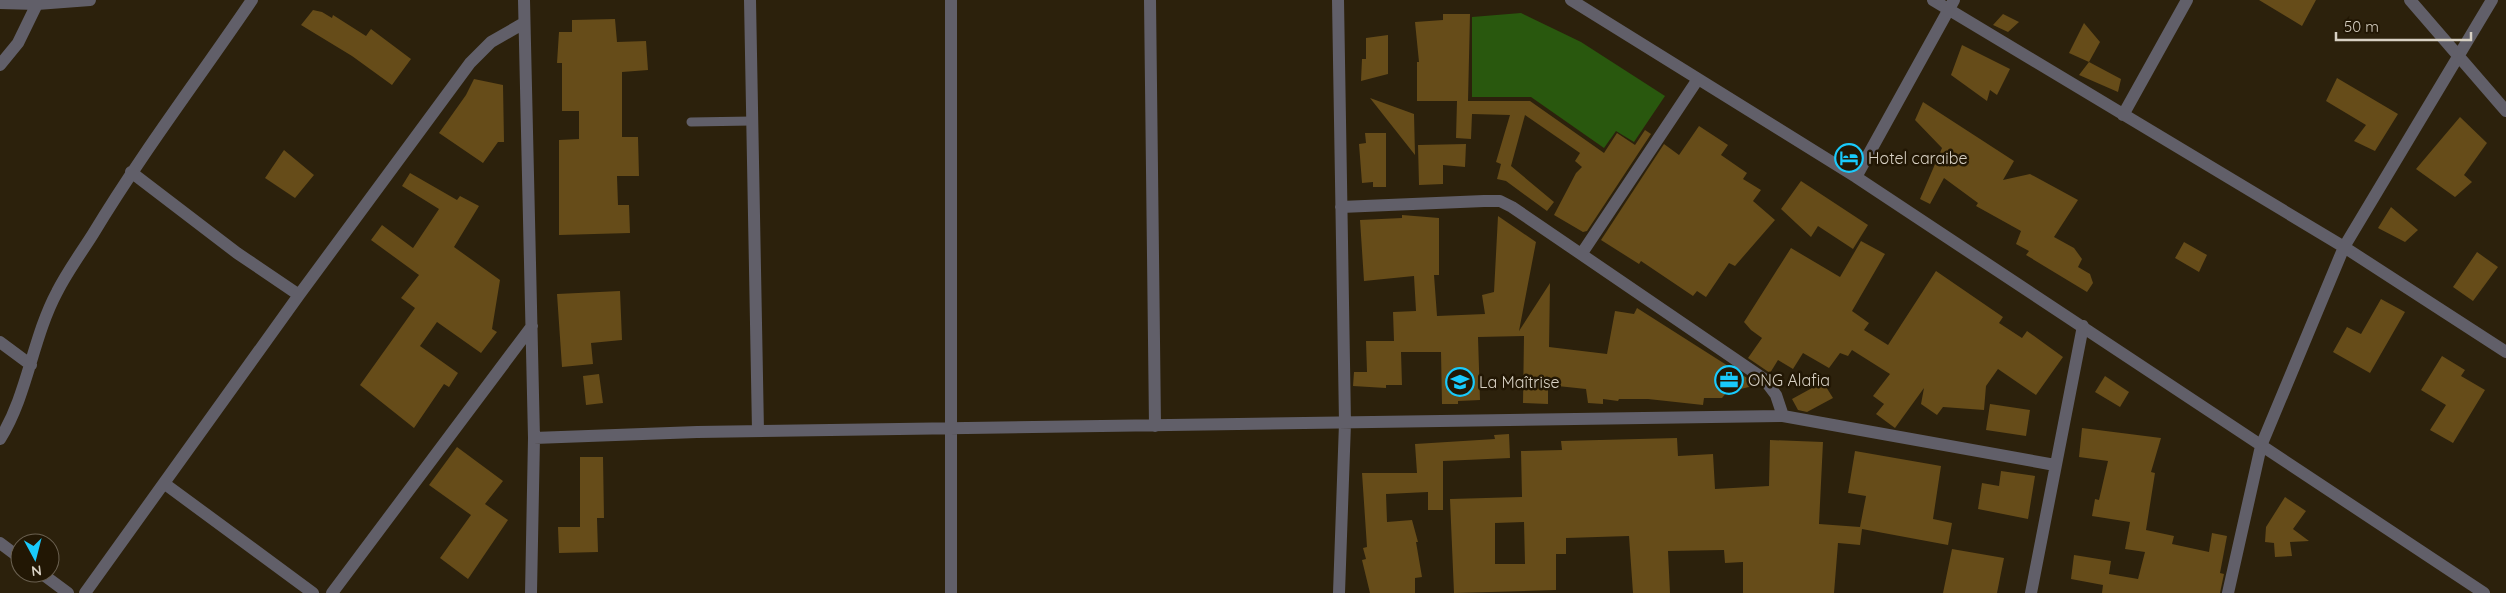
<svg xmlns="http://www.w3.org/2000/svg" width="2506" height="593" viewBox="0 0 2506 593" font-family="Quicksand,sans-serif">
<rect width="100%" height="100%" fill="#2c210c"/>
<path fill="#29580e" d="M1521,13L1581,42L1665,96L1634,142L1616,131L1604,148L1531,97H1472V17Z"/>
<path fill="#664c19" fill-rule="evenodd" d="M2259,0H2316L2302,26Z
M313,10L322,12L332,18L333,15L366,36L371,29L411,59L392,85L352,56L301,25Z
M1443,14H1470L1468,101H1530L1604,153L1617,133L1635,145L1645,130L1651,134L1587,231L1583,232L1554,215L1576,173L1582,167L1575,161L1580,153L1525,115L1511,166L1554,202L1547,211L1506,181L1497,179L1501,164L1496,162L1510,115L1472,114L1471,139L1456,138L1457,101H1463H1417V62H1419L1415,22L1443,20Z
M2003,14L2019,22L2008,32L1993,25Z
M615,19L617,42L646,41L648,70L622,72V137H638L639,176H617L618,205H629L630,233L559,235V140L579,139V111H562V63H557L559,32H572V20Z
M2084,23L2100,42L2089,62L2069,53Z
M1388,35V74L1361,81L1362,59H1366V38Z
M1962,45L2010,69L1997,95L1990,90L1987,101L1951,75Z
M2089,62L2121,79L2118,92L2079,75Z
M2337,78L2398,114L2375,151L2354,141L2366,125L2326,101Z
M474,79L503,85L504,142H498L483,163L439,133L466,95Z
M1370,98L1414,114L1415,155Z
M1923,102L2014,161L2003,180L2030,174L2078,200L2054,237L2074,248L2082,259L2078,267L2090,274L2093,283L2087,292L2026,255L2029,251L2016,244L2021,231L1976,206L1978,203L1944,178L1930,204L1920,199L1942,148L1915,120Z
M2460,117L2487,143L2464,175L2472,182L2455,197L2416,169Z
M1699,126L1728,145L1721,155L1747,173L1743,179L1761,190L1753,201L1775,220L1735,266L1729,263L1706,297L1697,291L1693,296L1641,261L1639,264L1601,240L1664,144L1679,155Z
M1365,133H1386V187H1373V182L1362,183L1359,144L1366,143Z
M1466,144L1465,167L1443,165V184L1419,185L1418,145Z
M284,150L314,175L295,198L265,178Z
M410,173L457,200L460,196L479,206L454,247L500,280L492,329L497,332L481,353L437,322L420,346L458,373L449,387L444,384L414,428L360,385L415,308L401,298L419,275L371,240L382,225L413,248L439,209L402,186Z
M1801,181L1868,225L1853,249L1818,226L1811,237L1781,209Z
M2391,207L2418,230L2405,242L2378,228Z
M1402,215L1439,218V275H1434L1437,316L1485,314L1482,295L1494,292L1498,216L1536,242L1519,331L1550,283L1549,347L1607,354L1615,311L1634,314L1637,308L1758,385L1727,392L1722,398H1704L1703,405L1648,399H1619L1618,401L1603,399V404L1588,403L1586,389L1548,385V404L1523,403L1524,336L1478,337L1480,400L1458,401V404H1442L1441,352H1401L1402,385H1386V388L1353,386L1354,372H1367L1366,341H1394L1393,312L1416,311L1414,276L1364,281L1360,220L1402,218Z
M1861,241L1885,254L1852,311L1869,323L1864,330L1888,345L1936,271L2003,317L1999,323L2022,338L2027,331L2063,357L2036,395L1998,369L1986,386L1984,410L1943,407L1937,415L1921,404L1924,388L1895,428L1876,414L1884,404L1873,396L1890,374L1852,350L1848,356L1840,353L1829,368L1803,353L1793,369L1778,360L1770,373L1748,358L1762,338L1751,330L1744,322L1791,248L1840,277Z
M2184,242L2207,255L2199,272L2175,258Z
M2477,252L2498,267L2473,301L2453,287Z
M620,291L622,340L591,343L593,364L562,367L557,294Z
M2381,299L2405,312L2370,373L2333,352L2347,327L2361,334Z
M2442,356L2465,370L2461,376L2485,390L2453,443L2430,430L2446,405L2421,390Z
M599,374L603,403L586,405L583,376Z
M2105,376L2129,392L2120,407L2095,392Z
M1823,382L1833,398L1807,412L1798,410L1792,399Z
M1990,404L2030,410L2026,436L1986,430Z
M2082,428L2161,438L2151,472L2155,473L2146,530L2174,536L2172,544L2209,552L2212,533L2227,536L2220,573L2224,574L2220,593H2102L2103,585L2071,579L2074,555L2111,561L2109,574L2138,579L2145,552L2125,549L2130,522L2092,516L2095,499L2099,500L2108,461L2079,457Z
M1509,434L1510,458L1443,461V510H1428V492L1386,494L1387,522L1412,520L1418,542H1416L1422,577L1415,578V593H1370L1362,560L1366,559L1363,548L1367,547L1362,473H1417L1415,444L1495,439L1494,435Z
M1677,438L1678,456L1713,454L1715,489L1769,486L1770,440L1823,442L1819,524L1860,527L1866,496L1848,493L1855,451L1941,466L1933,519L1952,523L1948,545L1862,529L1860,545L1838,543L1834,593H1743V562L1725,563L1724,550L1668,551L1670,593H1633L1629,536L1566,538V554H1556V590L1454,593L1450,499L1522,497L1521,451L1562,450L1561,441ZM1524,522L1525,564H1495V523Z
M457,447L503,481L485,504L508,520L468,579L440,558L471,515L429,485Z
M580,457H603L604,518H597L598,552L559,553L558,527H580Z
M2001,471L2035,476L2028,519L1978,509L1982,483L1999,486Z
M2285,497L2306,511L2293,529L2309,541L2290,542L2292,556L2275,557L2274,543L2265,542L2266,527Z
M1952,549L2004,558L1997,593H1943Z"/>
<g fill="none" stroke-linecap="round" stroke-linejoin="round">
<path stroke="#615f69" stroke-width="9" d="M691,122L752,121"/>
<path stroke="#615f69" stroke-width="12" d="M524,0L534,438L531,593
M750,0L758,431
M951,0V593
M1150,0L1155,426
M1338,0L1345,423L1339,593
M1571,0L1856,177L2484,593
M1933,0L2344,247L2506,352
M2410,0L2506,111
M0,3L37,4L90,0
M0,65L18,43L37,4
M2123,115L2187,0
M131,172L237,253L299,295
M1856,177L1954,0
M1341,207L1484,201H1500L1512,207L1764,379L1776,395L1783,416
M1582,253L1698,79
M0,342L31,365
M534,438L697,432L1783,416L2055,465
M0,439C28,394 32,339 57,292C67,272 81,253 93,234C142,153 199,78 252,0
M165,484L313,593
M0,543L20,558
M41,573L68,593
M85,593L299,295L470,63L491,42L524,23
M332,593L532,326
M2031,593L2083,326
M2228,593L2261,446L2344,247L2492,0"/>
</g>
<defs>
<symbol id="hotel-ring" viewBox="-11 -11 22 22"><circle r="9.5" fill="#221704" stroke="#19cafc" stroke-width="1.5"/><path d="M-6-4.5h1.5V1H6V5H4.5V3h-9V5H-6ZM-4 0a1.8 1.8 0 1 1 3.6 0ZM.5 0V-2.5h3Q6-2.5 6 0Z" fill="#19cafc"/></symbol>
<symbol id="office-ring" viewBox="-11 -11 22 22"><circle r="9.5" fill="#221704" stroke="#19cafc" stroke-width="1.5"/><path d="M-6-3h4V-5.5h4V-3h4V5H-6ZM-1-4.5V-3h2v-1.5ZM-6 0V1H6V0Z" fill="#19cafc"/></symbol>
<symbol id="university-ring" viewBox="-11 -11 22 22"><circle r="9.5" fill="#221704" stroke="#19cafc" stroke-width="1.5"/><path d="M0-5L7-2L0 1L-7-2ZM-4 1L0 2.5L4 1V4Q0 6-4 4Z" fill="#19cafc"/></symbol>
</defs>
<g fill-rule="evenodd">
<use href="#hotel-ring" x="1833" y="142" width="32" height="32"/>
<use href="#office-ring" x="1713" y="364" width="32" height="32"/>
<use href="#university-ring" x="1444" y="366" width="32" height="32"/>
</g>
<g text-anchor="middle" stroke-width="5" stroke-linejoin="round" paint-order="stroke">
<g font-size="16" fill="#d8d1c4" stroke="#221704" text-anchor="start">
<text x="1868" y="164">Hotel caraibe</text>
<text x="1748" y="386">ONG Alafia</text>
<text x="1479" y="388">La Maîtrise</text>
</g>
</g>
<g transform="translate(35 558) rotate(173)"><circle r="24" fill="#221704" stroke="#6b6151"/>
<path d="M0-4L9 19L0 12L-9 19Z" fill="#19cafc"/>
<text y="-8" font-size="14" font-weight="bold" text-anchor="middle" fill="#d8d1c4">N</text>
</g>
<path d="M2336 32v8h135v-8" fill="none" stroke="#d8d1c4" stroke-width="2.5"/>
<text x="2344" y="32" font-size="15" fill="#d8d1c4" stroke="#221704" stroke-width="4" paint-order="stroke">50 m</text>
</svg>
